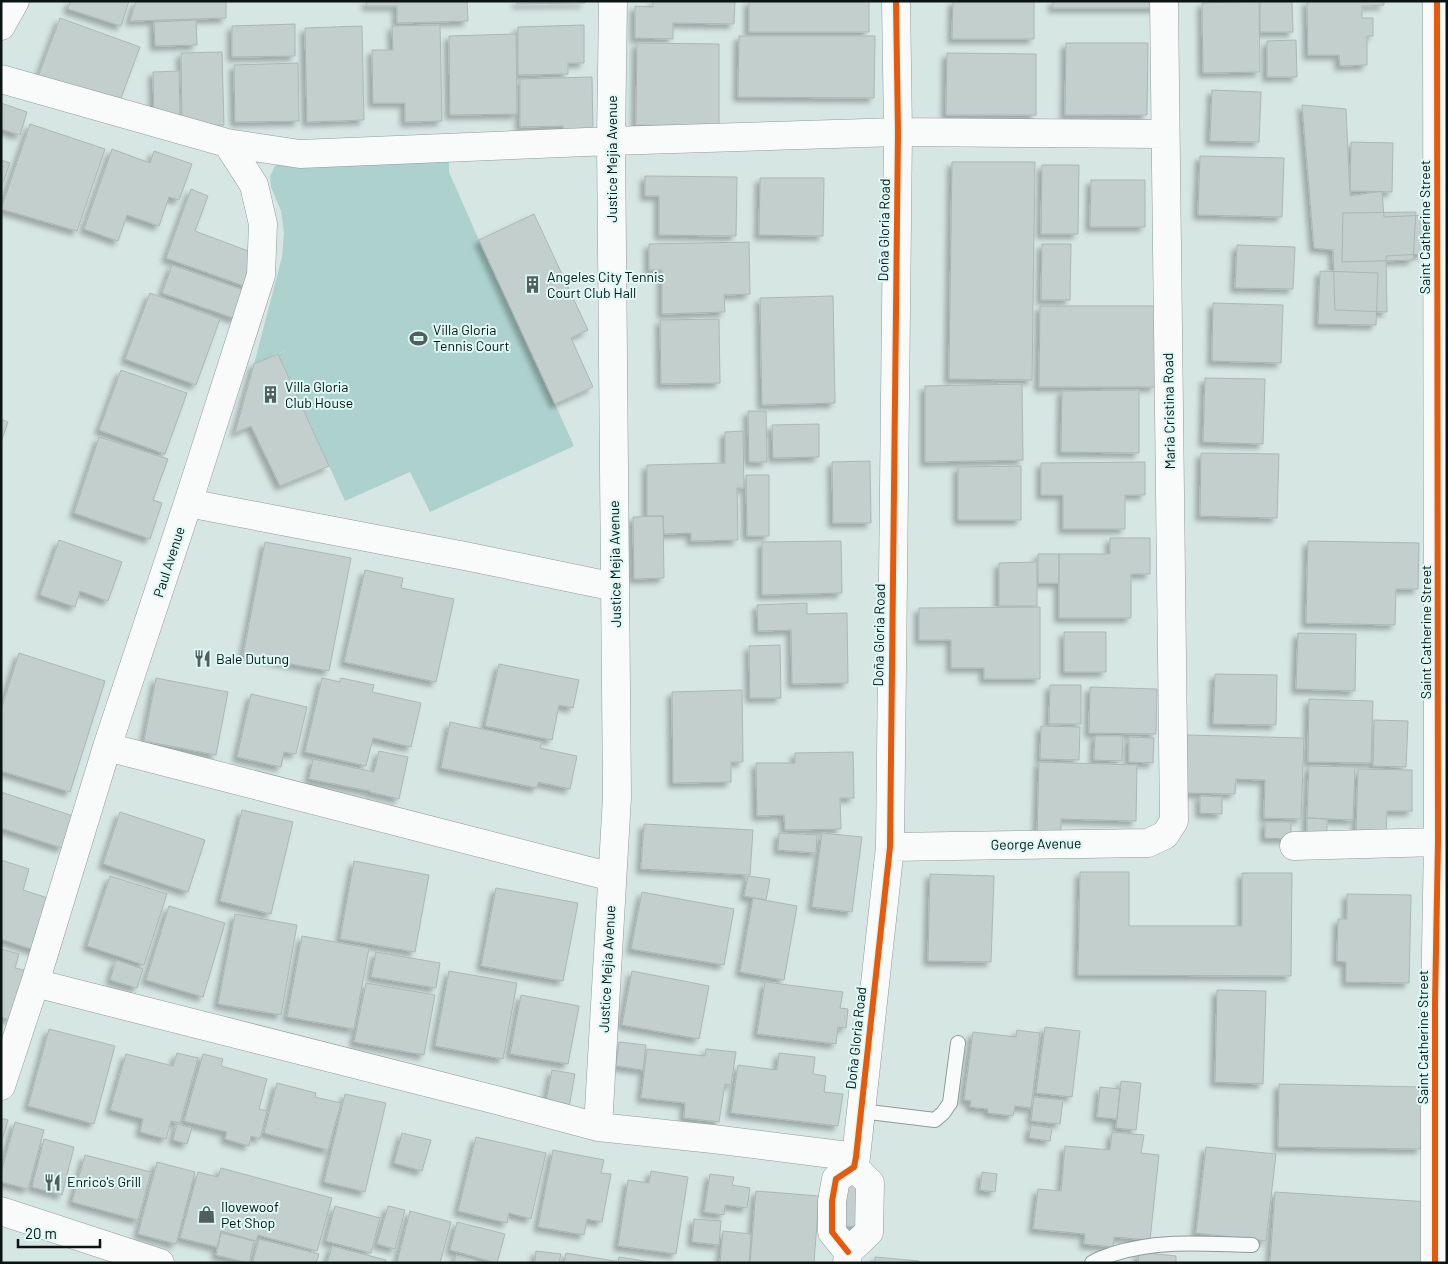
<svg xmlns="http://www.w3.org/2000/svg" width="1448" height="1264" viewBox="0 0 1448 1264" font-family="Barlow,sans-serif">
<defs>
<filter id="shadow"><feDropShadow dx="-4.5" dy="4.5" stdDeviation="2.5" flood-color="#0004"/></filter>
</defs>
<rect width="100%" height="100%" fill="#d6e6e3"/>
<path fill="#add2ce" d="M449,154V172L479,240L555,404L574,446L430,512L410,472L345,501L278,354L291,348L254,364L282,257L284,233L281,211L271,187L270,176L275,166L284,160Z"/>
<path fill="#c3cfcd" stroke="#abb7b5" filter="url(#shadow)" d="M70,1H129L121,26L68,9Z
M136,1H226V18L130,21Z
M366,1H467L468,21L397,23V6H367Z
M517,1H585V3L517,4Z
M653,1H735L734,24L673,23V39L635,38V6L653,7Z
M749,1H869V32H749Z
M953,1H1034V39H952Z
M1053,1H1158V8H1053Z
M1259,1L1260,72L1203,73L1202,3Z
M1260,1H1292L1293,32H1260Z
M1307,1H1384V5L1362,6V18H1373V36H1367V65L1340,66L1339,55H1308Z
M60,18L140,47L118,106L38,77Z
M196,20L197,45L155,46L154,22Z
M295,24V56L232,57V26Z
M440,25L442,121L405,122V103H373L372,50H393L392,26Z
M584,25V63H568V74L518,75V27Z
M362,26L364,120L307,122L305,28Z
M516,34L517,114L450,115L449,36Z
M739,36H875L874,98L738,97Z
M1296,40L1297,77H1267V41Z
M637,43L719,44V126L636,125Z
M1066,43H1148L1147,115H1065Z
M222,52L224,125L182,126L181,53Z
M947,53L1036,54V115H946Z
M298,63L299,121L235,122L234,65Z
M179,71L180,115L154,116L153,72Z
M592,77L593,135L563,136V126L520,127V79Z
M1212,90L1261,92L1259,142L1210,141Z
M1,103L27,112L20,135L1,129Z
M1302,105L1346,109L1350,196L1382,191L1384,217L1426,215L1423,254L1386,256L1387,312L1335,310L1333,250L1314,248Z
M30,124L105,149L77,231L1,209Z
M1351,142L1393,143L1392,192L1350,191Z
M112,149L150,163L154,151L192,164L179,200L169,197L159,226L127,215L118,241L84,229Z
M1200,156L1284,158L1282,217L1198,215Z
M1,160L10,163L1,188Z
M952,162H1035L1032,380L949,379Z
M1042,165H1079L1078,234H1041Z
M645,176L737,177L736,236L659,235V196H645Z
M760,178H824L823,236L759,235Z
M1091,180H1145V227H1090Z
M191,189L208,196L195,231L259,255L247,287L166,258Z
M1416,212L1413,260L1342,262L1343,213Z
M534,214L588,330L571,338L593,387L555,404L479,240Z
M749,242L750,294L724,295L725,312L662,314V270H649V244Z
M1042,244H1071L1070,300H1041Z
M1237,245L1295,247L1293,289L1235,288Z
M172,265L246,291L236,319L162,293Z
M1320,271L1378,273L1376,325L1318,324Z
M150,293L220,319L196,385L125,359Z
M833,296L835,403L762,405L760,298Z
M1213,303L1283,305L1281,363L1212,361Z
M1040,306H1155V387H1039Z
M719,319L720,383L661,384L660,320Z
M278,354L329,466L280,486L251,426L235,433L254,364Z
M121,370L187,393L165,454L99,430Z
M1205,378L1265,379L1263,444L1203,442Z
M1022,384L1023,460L925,462V386Z
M1139,390V453L1061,452L1062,391Z
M748,411H766L767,462H749Z
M1,419L8,422L1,442Z
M819,424V457L773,458L772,425Z
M743,431L744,488H737L738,540L691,541V533L664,534L663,516H647V465L725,463V432Z
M99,437L168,459L153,500L162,503L150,539L74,513Z
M1201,453L1279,454L1277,518L1200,516Z
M870,461L871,523H833L832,462Z
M1145,462V495H1125V529H1063V495H1041V463Z
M1021,466V520H958V467Z
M746,475H769V536H747Z
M663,516L664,578L634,579L633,517Z
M1110,538H1150V574H1131V618H1059V554H1110Z
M59,540L122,562L108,601L80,591L75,607L40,595Z
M841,541L842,593L762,595V542Z
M1308,541L1419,543L1418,589H1396L1395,625L1306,623Z
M265,542L351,558L329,671L243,655Z
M1038,554H1059V583H1038Z
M1037,562V606H999V563Z
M365,570L403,578L401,588L454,599L436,682L344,662Z
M807,603V614L847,613L848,683L792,684L791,630L758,631L757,605Z
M1040,607V679H984V668H951V640H919V608Z
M1064,632H1106V672H1064Z
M1298,633L1356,634L1355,691L1296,689Z
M780,645L781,698H750L749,646Z
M19,653L105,681L70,792L1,771V710Z
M499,664L579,680L573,708L559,705L552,740L485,726Z
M1215,674L1277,675L1276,725L1213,724Z
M156,678L228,692L216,755L144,741Z
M322,678L340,682L341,678L374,685L372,692L421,703L411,747L373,738L366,766L305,752Z
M1050,685H1081V724H1049Z
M1090,687L1157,689L1156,734L1089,733Z
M742,690L743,762H731V782L673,783L672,692Z
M251,694L307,707L296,754L284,752L281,767L237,757Z
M1309,699L1373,701L1371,763L1308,762Z
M1374,720L1408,721L1406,767L1373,766Z
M450,722L542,742L540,748L577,756L570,789L538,782L537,788L441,768Z
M1041,726L1080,727L1079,760L1040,759Z
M1187,735L1304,738L1301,819L1264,818L1265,780L1236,779L1235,794L1185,793Z
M1095,736H1123L1122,761L1094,760Z
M1129,737L1154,738L1153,763L1129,762Z
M379,751L408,757L399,799L370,792V791L309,779L313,759L374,772Z
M853,752L854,798H840L841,829L785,830L784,815L757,816L756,763H795V753Z
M1039,762L1137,765L1136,821L1061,819V839H1037Z
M1309,766L1355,767L1353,820L1307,818Z
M1358,769L1412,770V811H1387L1386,834H1356Z
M1,792L73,816L62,848L1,828Z
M1200,796L1222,797V814L1200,813Z
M242,810L293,822L271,914L220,901Z
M120,812L205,840L188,892L103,864Z
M1307,818L1327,819V836H1307Z
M1265,822H1291V839L1265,838Z
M644,824L753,830L750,875L641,869Z
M779,833L817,835L816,853L778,850Z
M822,833L862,837L852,912L812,907Z
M1,860L29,869L23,890L54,900L37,951L1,939Z
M354,861L429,875L415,952L340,939Z
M1080,872H1129V926H1242V873H1292L1291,976L1078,975Z
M930,874L994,876L991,962L928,961Z
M110,876L167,894L144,965L87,946Z
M748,876L770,879L766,900L744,896Z
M496,888L578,903L563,981L481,966Z
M642,892L734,909L724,965L631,949Z
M1347,894L1411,895L1409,983L1346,982V962L1337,961L1338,919H1347Z
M753,898L797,906L784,980L740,972Z
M169,906L225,923L203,997L146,980Z
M235,914L297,925L281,1015L218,1004Z
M302,936L369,948L354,1029L287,1017Z
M1,949L19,954L15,968L24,970L10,1020L1,1017Z
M376,952L440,963L436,988L371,977Z
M116,960L143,969L137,988L110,980Z
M449,971L517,983L503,1059L435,1046Z
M632,971L709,986L699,1039L622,1025Z
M765,982L843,992L840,1008L848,1009L846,1028L838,1027L836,1044L757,1034Z
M366,983L435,995L424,1055L354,1042Z
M1217,990L1266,991L1263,1084L1215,1082Z
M521,995L579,1006L568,1064L510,1054Z
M1045,1027L1080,1031L1072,1097L1036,1093Z
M49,1029L115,1046L94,1124L28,1106Z
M1017,1030L1040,1033L1031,1108L1015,1106L1013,1116L988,1113V1109L970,1107L971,1101L964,1100L973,1032L1016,1037Z
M619,1042L646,1045L643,1070L616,1066Z
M647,1049L705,1056L706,1049L736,1052L731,1085L725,1084L719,1122L684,1118L685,1103L641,1098Z
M177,1053L198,1058L180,1123L171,1121L166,1139L140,1132L143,1119L110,1110L126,1054L173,1066Z
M779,1053L815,1057L813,1074L826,1076L824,1092L843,1094L838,1126L731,1113L738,1065L777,1070Z
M203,1054L223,1059L221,1066L267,1079L259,1109L267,1111L260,1139L251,1136L249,1146L225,1139L227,1132L184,1121Z
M552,1070L575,1074L569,1107L546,1102Z
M1121,1081L1141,1083L1136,1130L1116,1128Z
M277,1083L316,1093L315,1097L341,1103L328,1150L264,1133Z
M1279,1084L1422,1087L1421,1149L1278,1147Z
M1100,1087L1120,1089L1117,1119L1097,1117Z
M345,1094L386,1103L365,1192L324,1182Z
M1034,1097L1063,1100L1060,1124L1031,1121Z
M1,1118L8,1120L1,1144Z
M15,1122L44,1130L28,1189L1,1182V1173Z
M177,1124L192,1128L187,1144L173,1140Z
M1031,1125L1052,1128L1050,1141L1029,1138Z
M1112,1132L1144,1135L1141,1153L1159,1155L1150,1240L1114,1237L1113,1247L1084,1244L1085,1234L1033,1229L1038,1189L1061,1191L1065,1146L1110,1150Z
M402,1133L431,1140L422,1171L394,1163Z
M476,1137L546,1153L531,1219L509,1213L507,1223L458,1211Z
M44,1139L74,1147L62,1195L32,1187Z
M1206,1147L1276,1154L1266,1241L1196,1233Z
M553,1150L604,1160L601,1173L611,1174L602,1222L587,1219L584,1235L538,1227Z
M85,1155L151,1172L138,1220L72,1202Z
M157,1162L195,1172L176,1244L138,1234Z
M221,1168L332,1198L317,1251L258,1235L256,1241L221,1231L217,1247L180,1238L198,1172L218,1177Z
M651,1171L688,1177L676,1254L618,1246L628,1180L649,1183Z
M982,1172L997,1174L995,1192L980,1190Z
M710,1174L734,1177L732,1185L750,1188L747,1208L725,1205L724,1215L704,1212Z
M848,1179L865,1180L861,1227L844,1226Z
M756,1191L819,1196L814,1263H750Z
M1275,1192L1429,1202L1424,1263H1270Z
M335,1206L380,1218L371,1253L326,1241Z
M388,1206L405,1210L395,1249L377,1244Z
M410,1211L451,1222L440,1263H397Z
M694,1219L721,1221L719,1245L692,1242Z
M457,1222L505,1234L497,1263L450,1250Z
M723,1231L751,1234L749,1263H720Z
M221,1233L254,1241L249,1263L216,1255Z
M259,1239L319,1254L316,1263H258L253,1261Z
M332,1246L386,1260L385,1263H327Z
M536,1251L561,1254L559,1263H535Z
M1139,1252L1176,1256V1263H1138Z
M566,1253L615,1261V1263H564Z
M456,1255L476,1260V1263H454Z
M619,1257L658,1263H618Z
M875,1257L919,1261V1263H875Z"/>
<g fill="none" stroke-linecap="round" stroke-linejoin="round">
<defs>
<path id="service" d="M861,1111L935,1120L943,1113L950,1103L958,1043
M1092,1263C1098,1258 1106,1257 1113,1254C1159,1239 1205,1244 1252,1245"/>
<path id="minor" d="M1,26L15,1
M1,79L227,143L300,154L611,141L898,132L1165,134
M188,503L465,556L615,587
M107,747L612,877
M1294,846L1438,842
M890,847L1148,843L1165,835L1174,821L1164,1
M35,983L500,1101L598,1127L713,1139L856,1157
M1,1086L35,983L107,747L188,503L261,275L263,224L254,185L227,143
M598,1127L617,797L611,141L613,1
M848,1252L832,1232V1201L836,1179L854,1167L856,1157L890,847L898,132L896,1
M847,1263L848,1252L869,1232L870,1183L854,1167
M1435,1263V1003L1438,842L1437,1"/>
<path id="secondary" d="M1,1211L160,1263"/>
</defs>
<use href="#service" stroke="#8e9b99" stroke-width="16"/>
<use href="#minor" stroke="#8e9b99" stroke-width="29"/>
<use href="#secondary" stroke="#8e9b99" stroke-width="29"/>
<use href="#service" stroke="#f9fbfb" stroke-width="14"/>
<use href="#minor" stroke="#f9fbfb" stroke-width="28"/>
<use href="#secondary" stroke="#f9fbfb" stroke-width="28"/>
<defs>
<path id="cycleway" d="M848,1252L832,1232V1201L836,1179L854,1167L856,1157L890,847L898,132L896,1
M1435,1263V1003L1438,842L1437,1"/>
</defs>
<use href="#cycleway" stroke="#ddf9f5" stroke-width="9"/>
<use href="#cycleway" stroke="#e8590c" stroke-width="6"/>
</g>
<defs>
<symbol id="building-bare" viewBox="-9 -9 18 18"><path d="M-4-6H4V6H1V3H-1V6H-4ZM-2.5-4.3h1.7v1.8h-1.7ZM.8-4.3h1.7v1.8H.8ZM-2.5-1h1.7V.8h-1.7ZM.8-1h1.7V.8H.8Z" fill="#515e5c" stroke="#ddf9f5" stroke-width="2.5" paint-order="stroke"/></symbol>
<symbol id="stadium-bare" viewBox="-9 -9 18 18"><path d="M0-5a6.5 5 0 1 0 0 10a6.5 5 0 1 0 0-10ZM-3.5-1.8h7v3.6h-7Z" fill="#515e5c" stroke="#ddf9f5" stroke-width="2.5" paint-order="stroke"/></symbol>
<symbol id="restaurant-bare" viewBox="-9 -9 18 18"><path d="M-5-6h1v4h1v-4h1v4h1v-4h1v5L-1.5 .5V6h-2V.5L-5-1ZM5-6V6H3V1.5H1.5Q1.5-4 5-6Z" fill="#515e5c" stroke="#ddf9f5" stroke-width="2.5" paint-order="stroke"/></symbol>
<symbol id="shop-bare" viewBox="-9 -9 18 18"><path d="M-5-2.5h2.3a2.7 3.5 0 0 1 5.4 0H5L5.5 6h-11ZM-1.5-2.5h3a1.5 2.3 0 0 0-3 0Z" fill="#515e5c" stroke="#ddf9f5" stroke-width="2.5" paint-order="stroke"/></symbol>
</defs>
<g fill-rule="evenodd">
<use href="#building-bare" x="520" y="272" width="25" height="25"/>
<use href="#stadium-bare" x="406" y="326" width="25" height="25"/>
<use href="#building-bare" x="258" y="382" width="25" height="25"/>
<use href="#restaurant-bare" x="190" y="646" width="25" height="25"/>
<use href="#restaurant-bare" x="40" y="1170" width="25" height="25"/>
<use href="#shop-bare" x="194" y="1202" width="25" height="25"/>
</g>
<g text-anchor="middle" stroke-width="4" stroke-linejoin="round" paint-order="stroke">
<g font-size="14" fill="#0a1413" stroke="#ddf9f5">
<text transform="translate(612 159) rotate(-90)" y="5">Justice Mejia Avenue</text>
<text transform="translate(1425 227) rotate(-90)" y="5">Saint Catherine Street</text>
<text transform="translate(884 230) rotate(-89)" y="5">Doña Gloria Road</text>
<text transform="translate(1169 411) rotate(-91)" y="5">Maria Cristina Road</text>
<text transform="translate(169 562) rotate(-72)" y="5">Paul Avenue</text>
<text transform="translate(615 564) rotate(-91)" y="5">Justice Mejia Avenue</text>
<text transform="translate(1426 632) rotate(-90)" y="5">Saint Catherine Street</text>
<text transform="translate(879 635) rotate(-89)" y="5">Doña Gloria Road</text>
<text transform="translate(1036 844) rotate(-1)" y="5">George Avenue</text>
<text transform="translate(607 969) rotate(-87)" y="5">Justice Mejia Avenue</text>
<text transform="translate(1423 1037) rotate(-90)" y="5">Saint Catherine Street</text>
<text transform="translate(856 1038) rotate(-84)" y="5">Doña Gloria Road</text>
</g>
<g font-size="14" fill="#0a1413" stroke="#ddf9f5" text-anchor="start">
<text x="547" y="282">Angeles City Tennis<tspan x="547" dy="16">Court Club Hall</tspan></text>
<text x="433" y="335">Villa Gloria<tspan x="433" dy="16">Tennis Court</tspan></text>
<text x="285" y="392">Villa Gloria<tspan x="285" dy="16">Club House</tspan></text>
<text x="216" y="664">Bale Dutung</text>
<text x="67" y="1187">Enrico's Grill</text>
<text x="221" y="1212">Ilovewoof<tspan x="221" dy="16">Pet Shop</tspan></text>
</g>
</g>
<rect width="1448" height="1264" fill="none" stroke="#0a1413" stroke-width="5"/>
<path d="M18 1239v8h82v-8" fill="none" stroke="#0a1413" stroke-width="2.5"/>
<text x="25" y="1239" font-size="15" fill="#0a1413" stroke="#ddf9f5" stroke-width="4" paint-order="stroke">20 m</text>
</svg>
